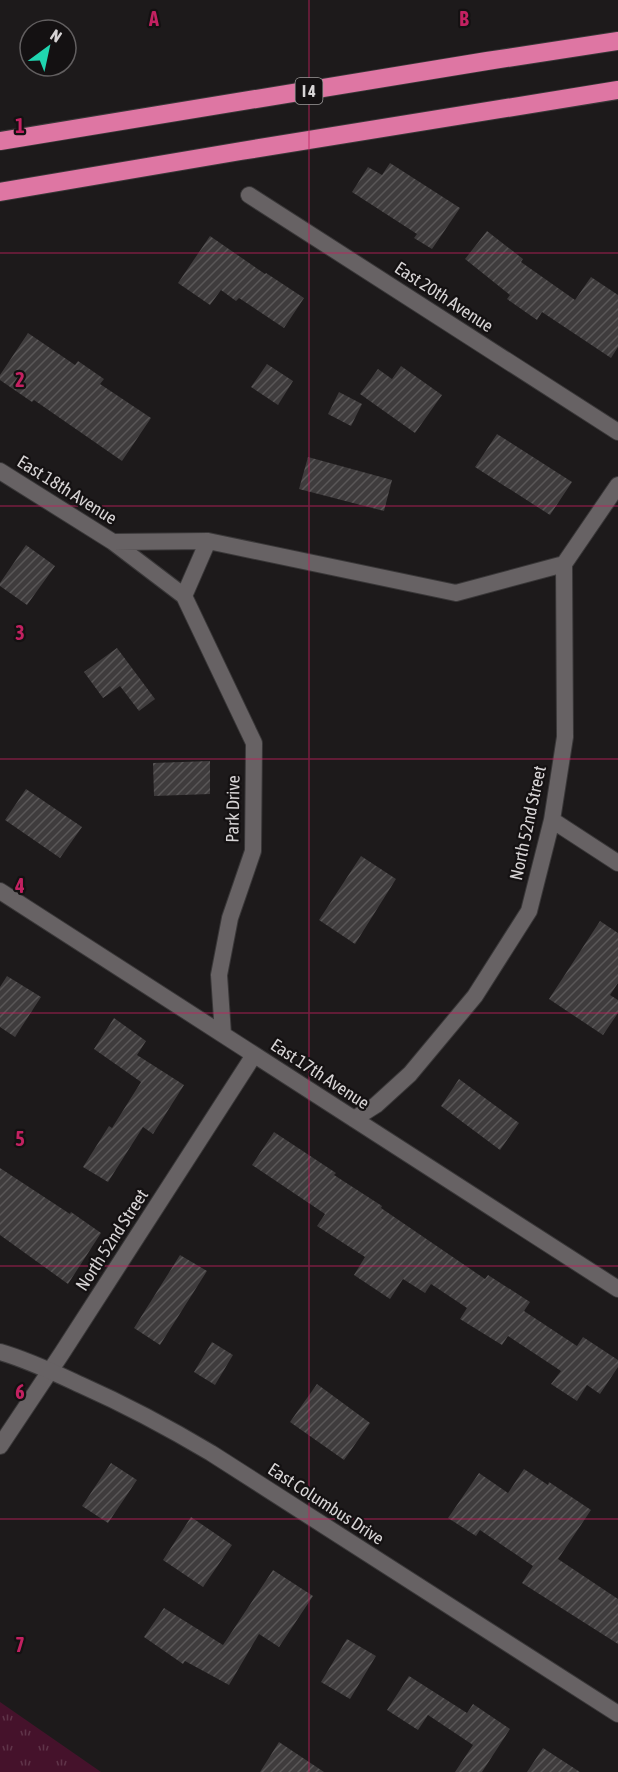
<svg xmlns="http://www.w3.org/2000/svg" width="618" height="1772" viewBox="0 0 618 1772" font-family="'Asap Condensed',sans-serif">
<defs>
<pattern id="park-tufts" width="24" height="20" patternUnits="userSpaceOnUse" patternTransform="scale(1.5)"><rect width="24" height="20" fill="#45122b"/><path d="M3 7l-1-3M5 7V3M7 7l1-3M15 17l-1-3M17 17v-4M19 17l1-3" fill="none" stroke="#5f3449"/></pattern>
<pattern id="building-hatch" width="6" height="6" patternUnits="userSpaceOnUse" patternTransform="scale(1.5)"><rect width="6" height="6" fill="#3f3c3d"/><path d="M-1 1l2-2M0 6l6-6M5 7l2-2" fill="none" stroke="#5a5758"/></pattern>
</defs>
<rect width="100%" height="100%" fill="#1d1a1b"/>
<path fill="url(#park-tufts)" d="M0,1702L101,1772H0Z"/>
<path fill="url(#building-hatch)" d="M390,163L460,208L432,249L414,238L417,234L352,192L368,167L382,175Z
M487,231L523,259L521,262L575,300L591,277L618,295V347L611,358L542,312L537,320L507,299L510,295L465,259Z
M210,236L265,274L266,273L304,298L284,328L239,298L236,301L221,290L210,305L178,283Z
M28,333L75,365L78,361L104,379L100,384L151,418L122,461L34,400L32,402L0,380V375Z
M267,364L293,381L278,405L251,387Z
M401,366L442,395L415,433L360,394L378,369L392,379Z
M339,392L362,404L351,426L328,414Z
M497,434L572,482L550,515L475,467Z
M308,457L392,480L384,511L299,489Z
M26,545L55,566L27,605L0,586V583Z
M117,648L155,699L139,711L120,686L103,698L84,672Z
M210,761V794L154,796L153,763Z
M26,789L82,827L60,858L5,820Z
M361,856L396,879L355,944L319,920Z
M600,921L618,933V983L610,995L618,1000V1013L603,1035L549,999Z
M7,976L41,997L15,1037L0,1027V987Z
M114,1018L146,1041L137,1055L184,1085L153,1134L143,1127L108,1182L83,1167L109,1126L112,1128L141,1082L94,1049Z
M459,1079L519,1123L500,1150L441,1106Z
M274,1132L336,1173L334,1175L382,1206L381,1208L485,1279L488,1275L530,1302L524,1311L577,1346L583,1337L618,1360V1367L600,1394L587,1385L577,1401L551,1384L561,1371L508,1336L502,1345L460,1319L467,1308L431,1284L425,1293L403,1279L390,1299L354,1275L365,1257L317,1226L325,1214L252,1165Z
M0,1168L70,1214L71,1212L101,1233L68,1284L0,1235Z
M180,1255L207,1271L160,1345L134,1328Z
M212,1342L233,1355L215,1385L194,1372Z
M317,1384L370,1423L344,1460L290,1422Z
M111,1463L137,1480L108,1523L82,1506Z
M524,1469L548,1485L549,1482L591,1510L558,1559L618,1599V1644L522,1583L533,1566L480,1530L476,1536L448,1518L479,1473L508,1493Z
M191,1517L232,1545L203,1587L163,1560Z
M273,1570L313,1596L279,1647L259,1634L229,1685L185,1661L183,1664L144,1637L164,1608L223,1645Z
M347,1639L376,1656L350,1699L321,1682Z
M409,1676L467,1713L473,1704L510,1729L482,1772H455L473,1745L428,1715L418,1730L387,1710Z
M279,1742L324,1772H260Z
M543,1748L580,1772H527Z"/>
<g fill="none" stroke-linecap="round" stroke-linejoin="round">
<defs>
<path id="minor" d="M249,195L618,432
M0,471L113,542L184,596L254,743L253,851L230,918L219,975L223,1034
M113,542L208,541L456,593L564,564
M184,596L208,541
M552,820L618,863
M0,891L618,1289
M354,1119L376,1105L410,1074L475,996L529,911L552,820L565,737L564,564L618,485
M0,1446L62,1353L254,1055"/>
<path id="secondary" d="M0,1352C28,1360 55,1373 81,1385C126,1405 169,1428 211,1453L618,1714"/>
<path id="motorway" d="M0,141L487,61L618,41
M0,192L241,151L618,90"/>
</defs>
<use href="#minor" stroke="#393738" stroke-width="18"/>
<use href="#secondary" stroke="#393738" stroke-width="18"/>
<use href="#motorway" stroke="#393738" stroke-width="20"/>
<use href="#minor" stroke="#676264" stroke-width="16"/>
<use href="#secondary" stroke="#676264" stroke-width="16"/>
<use href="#motorway" stroke="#de76a3" stroke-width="18"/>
</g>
<path fill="none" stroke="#c32161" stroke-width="1.5" stroke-opacity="0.55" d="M309,0V1772M0,253H618M0,506H618M0,759H618M0,1013H618M0,1266H618M0,1519H618"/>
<g text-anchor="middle" stroke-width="4.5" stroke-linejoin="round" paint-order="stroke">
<rect fill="#141112" stroke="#9c9a9a" stroke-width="1.5" x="295.5" y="78" width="27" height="26" rx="4.5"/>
<g font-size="16" font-weight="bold" fill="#d7d4d5">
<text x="309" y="97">I 4</text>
</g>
<g font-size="18" fill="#d7d4d5" stroke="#141112">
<text transform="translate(444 297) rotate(33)" y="6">East 20th Avenue</text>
<text transform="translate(67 490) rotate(32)" y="6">East 18th Avenue</text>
<text transform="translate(233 809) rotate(-89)" y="6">Park Drive</text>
<text transform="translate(528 823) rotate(-78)" y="6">North 52nd Street</text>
<text transform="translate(320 1074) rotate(33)" y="6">East 17th Avenue</text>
<text transform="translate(112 1240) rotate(-57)" y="6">North 52nd Street</text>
<text transform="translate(326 1504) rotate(33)" y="6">East Columbus Drive</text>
</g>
</g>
<g font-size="20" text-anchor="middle" font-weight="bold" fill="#c32161" stroke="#141112" stroke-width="4.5" stroke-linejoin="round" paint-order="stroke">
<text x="154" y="26">A</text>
<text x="464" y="26">B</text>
<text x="20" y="133">1</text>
<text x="20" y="387">2</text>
<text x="20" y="640">3</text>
<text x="20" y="893">4</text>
<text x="20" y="1146">5</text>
<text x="20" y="1399">6</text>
<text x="20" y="1652">7</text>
</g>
<g transform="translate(48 48) rotate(33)"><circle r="28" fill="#141112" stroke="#625f60" stroke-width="1.5"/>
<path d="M0-4.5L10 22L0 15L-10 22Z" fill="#20d5b0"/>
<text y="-9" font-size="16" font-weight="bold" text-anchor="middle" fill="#d7d4d5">N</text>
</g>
</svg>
